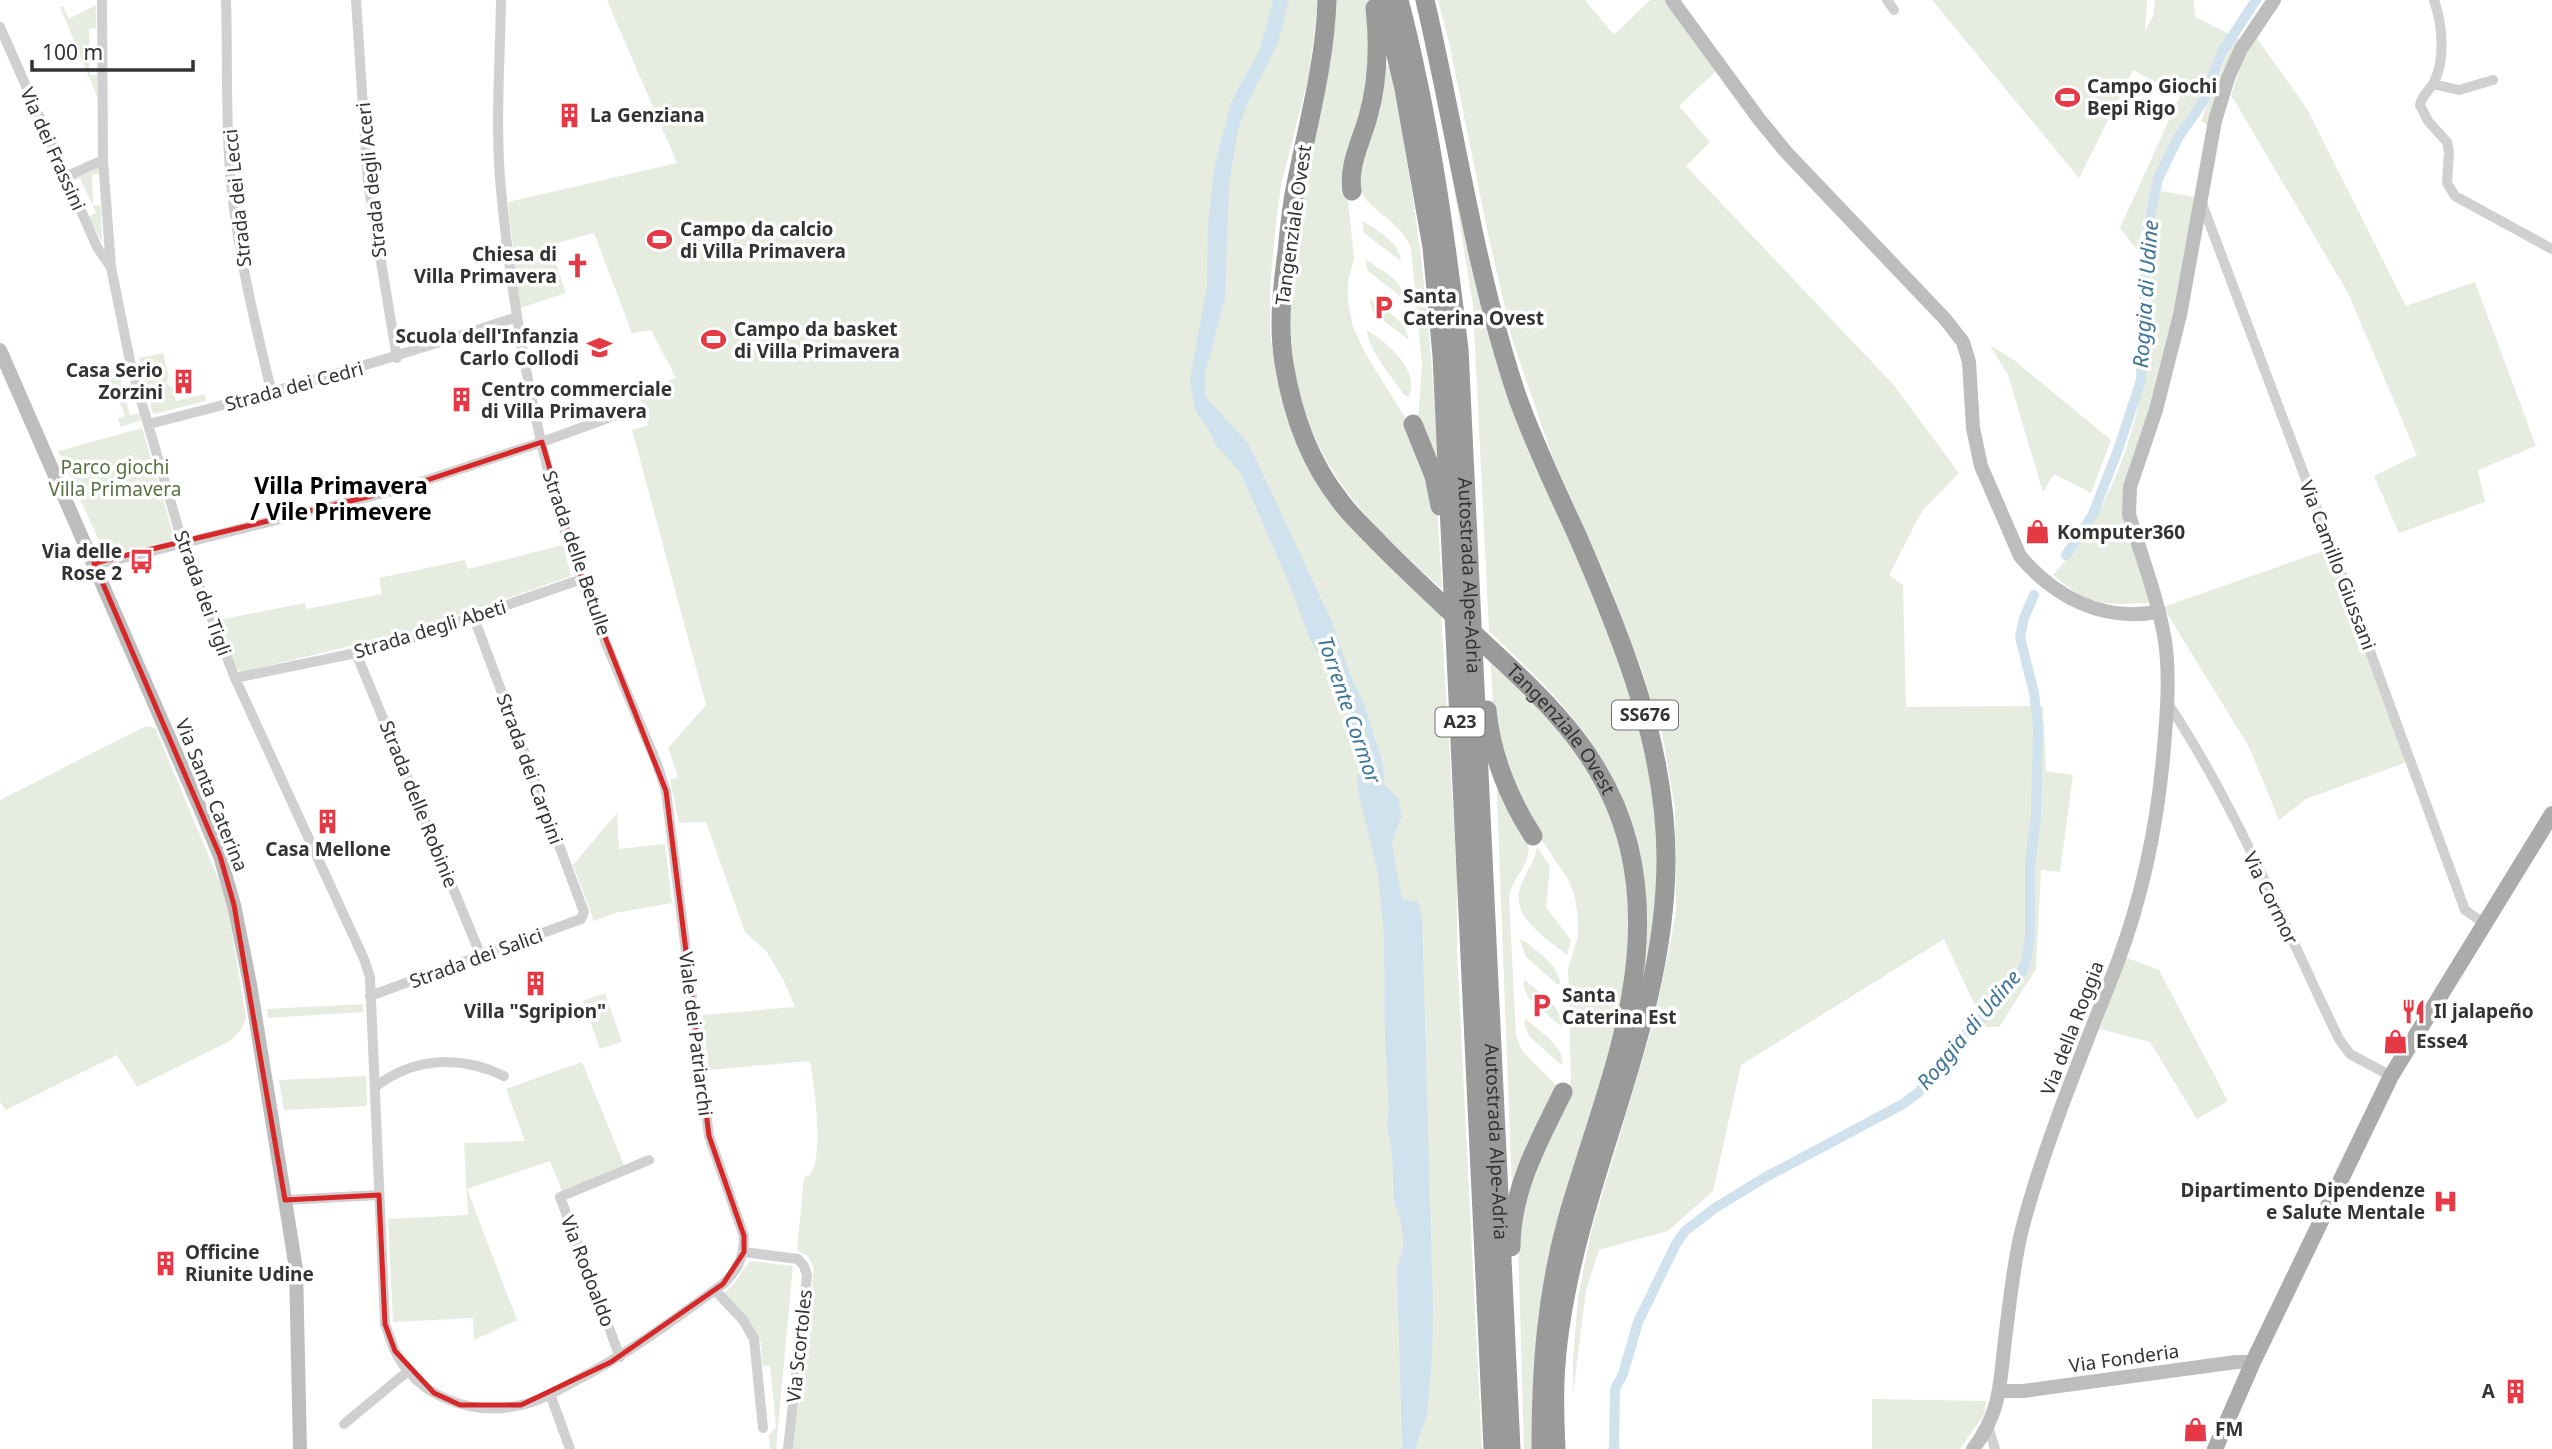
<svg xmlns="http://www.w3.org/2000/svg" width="2552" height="1449" viewBox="0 0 2552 1449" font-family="'Noto Sans',sans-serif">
<rect width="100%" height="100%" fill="#fff"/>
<path fill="#e6ecdf" d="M607,0H1318L1309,75L1281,185L1275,232L1270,288V335L1278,382L1291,425L1441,612L1457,874V951L1482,1449H793L814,1268L808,1256L797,1250L804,1177L809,1176C825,1158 814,1085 810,1061L709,1070L702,1015L795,1007L783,979L766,951L745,932L706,822L679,823L670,780L678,777L668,748L706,705L632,430L648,425L639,394L676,378L651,330L632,333L594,233L550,245L566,293L520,308L508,202L677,163Z
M1333,0H1369L1372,24L1371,87L1346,182L1354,258L1348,282V301L1353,327L1365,353L1411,427L1437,507L1442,589C1392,544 1341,498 1314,435C1274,344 1293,241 1309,147C1317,98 1325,49 1333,0Z
M1438,0H1585L1614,35L1650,0H1666L1717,70L1679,106L1710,142L1686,166L1892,383L1959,473L1922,511L1889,575L1903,585L1906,707L2043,706L2046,771L2073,775L2060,872L2041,870L2036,969L1999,1027H1985L1944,939L1741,1065L1713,1191L1668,1231L1599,1250L1586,1291L1573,1393V1358L1578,1298L1591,1232L1655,1017L1671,939L1676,911L1675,808L1663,738L1642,670L1606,576L1553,458L1513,342L1488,234L1450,47Z
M1932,0H2147L2145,32L2153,16L2155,0H2194L2195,17L2229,34C2216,56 2211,82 2198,103C2194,109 2189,114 2185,120C2159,161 2145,203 2138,251L2120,228L2180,96L2133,70L2079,178Z
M96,5V28L89,29L90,75H97V96L60,7L63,6L69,19Z
M2234,37L2239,39L2230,57L2208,126L2201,121Z
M2256,37L2307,109L2406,306L2475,282L2536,446L2478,470L2485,502L2399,533L2374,476L2417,455L2348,293L2231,95L2243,61Z
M1389,66C1417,196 1431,327 1438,461L1418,420L1422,366L1411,248C1401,219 1364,211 1357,182L1382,67Z
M1442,113L1485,301L1624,668L1656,801L1657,888L1643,994L1639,990L1623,799C1594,730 1542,682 1489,631L1473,306Z
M99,166L100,174H92L93,205L101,206L102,242L88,217L96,213L80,178L72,181L70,178Z
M2161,191L2195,197L2172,325L2156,391L2125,489L2153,598L2148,603C2102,605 2090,606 2053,575C2117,506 2145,412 2150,319C2152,274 2146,236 2161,191Z
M1362,220C1377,231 1399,241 1401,261L1364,233Z
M1365,259C1381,270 1403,280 1405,300L1368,271Z
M1369,298C1385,310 1406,320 1409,340L1373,313Z
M1367,330C1387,343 1421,370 1409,397L1404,395C1393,379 1367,347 1367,330Z
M1990,345L2014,360L2111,440L2091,493L2054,474L2043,492L2008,375Z
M163,353L169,377L166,383L173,388L176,401L205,394L206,401L153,414L139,358Z
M128,370L130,376L120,379L130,415L140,413L141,420L121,427L118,419L125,415L112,384L104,387L102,383Z
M142,428L175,540L106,556L58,451Z
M563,545L571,576L414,631L241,672L236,668L218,620L305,603L307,609L382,594L379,578L465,560L468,569Z
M2323,551L2331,557L2407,762L2306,799L2279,820L2249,747L2163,607Z
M1490,655L1589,761L1623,846L1632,939L1537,1449H1524L1518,1243L1523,1200L1571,1081L1568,968L1578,936V919L1575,898L1569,881L1525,815L1509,777L1493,704Z
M146,726L155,728L226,897L246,1018L241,1030L230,1041L137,1087L117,1055L6,1110L0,1102V800Z
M1496,772C1504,790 1533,838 1528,855C1524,870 1513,880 1509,895L1516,1036L1522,1051L1558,1087L1512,1189Z
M617,813L619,849L665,844L672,903L615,913L594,921L573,865Z
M1537,847L1550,866L1546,907L1571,940L1567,955C1547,940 1511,917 1520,888C1525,873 1534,863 1537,847Z
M1520,940H1523C1536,951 1560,965 1560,984H1557L1526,957Z
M2125,957L2159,970L2228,1101L2197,1119L2150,1042L2100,1029Z
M1525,980C1538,992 1562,1006 1562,1025H1559L1528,997L1523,984Z
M605,993L622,1042L600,1049L583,1001Z
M363,1004V1012L268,1018L267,1009Z
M1526,1019C1539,1031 1563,1045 1563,1064H1560L1529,1036L1524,1023Z
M582,1062L624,1165L562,1191L550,1161L467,1189L517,1320L474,1340L473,1318L393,1322L388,1219L468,1215L464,1143L525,1141L506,1089Z
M366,1076L367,1106L284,1110L279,1080Z
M751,1261L793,1266L776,1449H770L769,1435L776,1427L770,1365L762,1366L761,1343L757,1335L724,1293C738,1283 742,1268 751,1261Z
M1872,1399L1986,1401L1985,1413L1960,1449H1872Z"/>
<path fill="#cfe2ee" d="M1273,0H1289L1278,43L1248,102L1238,130L1229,183L1225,298L1205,373V394L1209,401L1247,442L1255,457L1332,622L1352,679L1362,699L1383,764L1384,784L1398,798L1402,816L1393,837L1392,845L1402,899L1418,902L1422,918L1433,1308L1432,1358L1427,1416L1415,1449H1402V1440L1397,1268L1404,1243L1400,1218L1394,1200L1392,1151L1387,1126L1389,1111L1385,1039L1384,933L1378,874L1358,791L1357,781L1361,763L1353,737L1350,709L1345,696L1310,640L1289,583L1240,472L1215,444L1208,428L1198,415L1194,405L1190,379L1207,286L1208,224L1214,169L1231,102L1260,49Z"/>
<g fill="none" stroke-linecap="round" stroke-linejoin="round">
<path stroke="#cfe2ee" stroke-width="10" d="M2066,555L2092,516L2118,450L2141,380L2147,232L2158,179L2178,138L2203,102L2222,52L2256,0
M1614,1449L1615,1389L1623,1374L1638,1322L1676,1244L1685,1231L1715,1208L1764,1178L1903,1104L1919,1092L1954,1044L1980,1020L2021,973L2026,962L2030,936V864L2036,817L2038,728L2034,693L2020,637L2024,618L2034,595"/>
<path stroke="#d0d0d0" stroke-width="10" d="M102,0L103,160L111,267L131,366L183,544L235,678L364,959L370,977L385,1324C388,1332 391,1341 394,1349C416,1397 473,1417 521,1405C540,1401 558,1390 575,1381C628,1354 675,1319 723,1284C738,1270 744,1257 744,1236L709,1136L666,791L657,764C621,677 579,589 555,497C528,397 511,293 501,190C495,128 500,63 501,0
M226,0C228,61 225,122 231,183C238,254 255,324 272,394
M356,0L368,183L397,358
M1887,0L1894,10
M2434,0C2442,23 2446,59 2434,82C2430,90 2422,95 2420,105L2428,121L2447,142L2449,152L2447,183L2455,196L2552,249
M0,27L97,247L110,266
M2433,84L2459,90L2493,80
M65,177L103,160
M2201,201L2348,591L2465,910L2485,924
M149,424C274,393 395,358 517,317
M94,563L108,562L400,489L542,442L630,410H639
M356,653L481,956
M235,678L356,653L409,639L582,579
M2167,702C2237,807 2284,926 2339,1039L2350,1054L2391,1076
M370,996L581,919L584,912L474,618
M375,1087C414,1057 460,1055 504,1076
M285,1200L379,1195
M744,1252L798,1259L804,1266L807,1275L788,1449
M715,1290L743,1320L754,1339L763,1428
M620,1357L560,1197L649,1160
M550,1394L570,1449
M344,1424L408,1371
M1988,1426L1995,1449"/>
<path stroke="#bdbdbd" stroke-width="14" d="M1672,0L1759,119L1786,152L1945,319L1963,342L1969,362L1973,428L1981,466L2020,556C2054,597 2103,622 2157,612
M0,350L200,808L220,856L234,905L250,984L285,1200L296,1269L300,1449
M2000,1391H2023L2236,1362H2253
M1973,1449C2001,1413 2000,1382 2005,1339C2010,1302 2013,1265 2022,1229C2046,1138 2083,1052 2117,964C2143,895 2158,821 2164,747C2167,712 2170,676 2165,641C2158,598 2141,556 2129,514L2130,487L2156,410L2180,315L2215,121L2228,78L2241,49L2274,0"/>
<path stroke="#ababab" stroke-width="16" d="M2215,1449L2253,1362L2391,1076L2552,814"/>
<g stroke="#9a9a9a" stroke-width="19">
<path id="s1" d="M1327,0C1325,64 1307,127 1295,189C1291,210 1289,231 1287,252C1282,289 1278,326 1284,363C1292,413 1310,463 1341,502C1352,517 1367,530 1379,543C1414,579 1452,613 1489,648C1552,706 1608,760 1629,847C1660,975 1601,1099 1567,1220C1546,1295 1541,1371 1541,1449"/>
<path d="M1383,0L1404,89L1432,247L1442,356L1493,1449"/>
<path id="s2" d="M1399,0C1429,115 1445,231 1459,349L1511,1449"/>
<path d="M1425,0C1456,132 1474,268 1517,396C1534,444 1556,489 1577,535C1622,638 1666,745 1666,859C1666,987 1615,1104 1582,1225C1568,1276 1557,1329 1555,1381C1554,1404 1555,1426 1556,1449"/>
<path d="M1352,191C1348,165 1361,142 1368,117C1378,82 1379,44 1375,8"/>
<path d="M1413,424L1434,476L1440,506"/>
<path d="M1487,710C1491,754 1509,799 1533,836"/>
<path d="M1511,1247C1511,1191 1539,1140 1563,1092"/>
</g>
</g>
<path fill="none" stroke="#d62828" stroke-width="5" stroke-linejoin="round" d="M542,442L582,579L666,791L709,1136L744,1236V1252L723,1284L611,1362L521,1405H460L434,1393L395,1351L385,1324L379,1195L285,1200L234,905L220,856L94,563L400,489Z"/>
<defs>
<symbol id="stadium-bare" viewBox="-9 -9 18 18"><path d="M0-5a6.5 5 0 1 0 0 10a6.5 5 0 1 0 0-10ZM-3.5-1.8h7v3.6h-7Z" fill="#e63946" stroke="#fff" stroke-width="2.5" paint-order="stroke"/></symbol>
<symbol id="building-bare" viewBox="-9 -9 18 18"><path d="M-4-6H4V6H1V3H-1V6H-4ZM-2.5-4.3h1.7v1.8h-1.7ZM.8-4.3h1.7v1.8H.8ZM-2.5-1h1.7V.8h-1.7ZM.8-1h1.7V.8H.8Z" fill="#e63946" stroke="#fff" stroke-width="2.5" paint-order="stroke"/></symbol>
<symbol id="church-bare" viewBox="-9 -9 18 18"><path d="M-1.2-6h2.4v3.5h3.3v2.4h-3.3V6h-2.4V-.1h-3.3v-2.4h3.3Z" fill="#e63946" stroke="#fff" stroke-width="2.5" paint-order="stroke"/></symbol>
<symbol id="parking-bare" viewBox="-9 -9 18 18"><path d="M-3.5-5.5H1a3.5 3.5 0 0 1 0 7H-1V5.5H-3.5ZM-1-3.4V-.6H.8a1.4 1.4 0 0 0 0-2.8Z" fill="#e63946" stroke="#fff" stroke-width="2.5" paint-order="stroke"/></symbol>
<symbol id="school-bare" viewBox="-9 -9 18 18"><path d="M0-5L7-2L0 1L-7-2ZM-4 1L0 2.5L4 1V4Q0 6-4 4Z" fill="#e63946" stroke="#fff" stroke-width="2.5" paint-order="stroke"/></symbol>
<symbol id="shop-bare" viewBox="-9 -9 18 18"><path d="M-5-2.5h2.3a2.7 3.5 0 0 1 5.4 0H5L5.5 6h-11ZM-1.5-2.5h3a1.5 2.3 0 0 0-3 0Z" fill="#e63946" stroke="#fff" stroke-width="2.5" paint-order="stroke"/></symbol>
<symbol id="bus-bare" viewBox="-9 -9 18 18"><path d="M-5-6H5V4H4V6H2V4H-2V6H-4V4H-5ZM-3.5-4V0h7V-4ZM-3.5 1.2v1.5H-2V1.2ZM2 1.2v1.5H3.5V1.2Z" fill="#e63946" stroke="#fff" stroke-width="2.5" paint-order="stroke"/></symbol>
<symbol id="restaurant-bare" viewBox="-9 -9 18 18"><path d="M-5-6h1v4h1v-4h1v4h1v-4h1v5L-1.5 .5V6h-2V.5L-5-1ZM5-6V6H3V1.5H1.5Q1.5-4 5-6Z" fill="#e63946" stroke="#fff" stroke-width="2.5" paint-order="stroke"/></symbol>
<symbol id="hospital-bare" viewBox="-9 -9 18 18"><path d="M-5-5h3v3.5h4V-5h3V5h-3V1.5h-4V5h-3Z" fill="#e63946" stroke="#fff" stroke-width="2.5" paint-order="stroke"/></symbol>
</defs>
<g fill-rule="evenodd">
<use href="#stadium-bare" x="2050" y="80" width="35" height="35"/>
<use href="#building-bare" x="552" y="98" width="35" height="35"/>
<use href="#stadium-bare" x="642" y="222" width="35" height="35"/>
<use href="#church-bare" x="560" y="248" width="35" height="35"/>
<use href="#parking-bare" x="1366" y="290" width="35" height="35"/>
<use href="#stadium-bare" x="696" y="322" width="35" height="35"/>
<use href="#school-bare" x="582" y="330" width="35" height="35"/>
<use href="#building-bare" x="166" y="364" width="35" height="35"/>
<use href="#building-bare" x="444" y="382" width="35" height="35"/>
<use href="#shop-bare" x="2020" y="514" width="35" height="35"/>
<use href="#bus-bare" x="124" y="544" width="35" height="35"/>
<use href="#building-bare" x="310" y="804" width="35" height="35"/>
<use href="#building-bare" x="518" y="966" width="35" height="35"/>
<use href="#parking-bare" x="1524" y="988" width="35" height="35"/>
<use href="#restaurant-bare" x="2396" y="994" width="35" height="35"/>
<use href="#shop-bare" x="2378" y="1024" width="35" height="35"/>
<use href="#hospital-bare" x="2428" y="1184" width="35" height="35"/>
<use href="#building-bare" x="148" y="1246" width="35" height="35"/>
<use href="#building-bare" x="2498" y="1374" width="35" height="35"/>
<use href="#shop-bare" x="2178" y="1412" width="35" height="35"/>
</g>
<g text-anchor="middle" stroke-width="7" stroke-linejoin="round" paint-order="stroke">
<g fill="#fff" stroke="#707070" stroke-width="2">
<rect x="1612" y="700.5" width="66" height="29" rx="5"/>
<rect x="1435.5" y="707.5" width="49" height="29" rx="5"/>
</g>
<g font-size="18" font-weight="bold" fill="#333">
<text x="1645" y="721">SS676</text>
<text x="1460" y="728">A23</text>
</g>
<g font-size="19" font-weight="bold" fill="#333" stroke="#fff" text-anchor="start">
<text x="2087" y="93">Campo Giochi<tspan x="2087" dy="22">Bepi Rigo</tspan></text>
<text x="590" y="122">La Genziana</text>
<text x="680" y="236">Campo da calcio<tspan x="680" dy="22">di Villa Primavera</tspan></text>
<text x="557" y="261" text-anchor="end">Chiesa di<tspan x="557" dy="22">Villa Primavera</tspan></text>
<text x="1403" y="303">Santa<tspan x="1403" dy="22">Caterina Ovest</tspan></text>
<text x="734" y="336">Campo da basket<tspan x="734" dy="22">di Villa Primavera</tspan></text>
<text x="579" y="343" text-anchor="end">Scuola dell'Infanzia<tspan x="579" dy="22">Carlo Collodi</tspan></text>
<text x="163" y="377" text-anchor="end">Casa Serio<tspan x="163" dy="22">Zorzini</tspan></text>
<text x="481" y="396">Centro commerciale<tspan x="481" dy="22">di Villa Primavera</tspan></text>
<text x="2057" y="539">Komputer360</text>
<text x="122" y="558" text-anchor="end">Via delle<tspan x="122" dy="22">Rose 2</tspan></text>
<text x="328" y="856" text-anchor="middle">Casa Mellone</text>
<text x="1562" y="1002">Santa<tspan x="1562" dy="22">Caterina Est</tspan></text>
<text x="535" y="1018" text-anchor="middle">Villa "Sgripion"</text>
<text x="2434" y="1018">Il jalapeño</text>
<text x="2416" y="1048">Esse4</text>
<text x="2425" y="1197" text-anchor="end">Dipartimento Dipendenze<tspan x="2425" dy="22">e Salute Mentale</tspan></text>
<text x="185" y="1259">Officine<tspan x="185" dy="22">Riunite Udine</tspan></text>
<text x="2495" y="1398" text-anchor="end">A</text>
<text x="2215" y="1436">FM</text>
</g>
<g font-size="19" fill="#333" stroke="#fff">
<text transform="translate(53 149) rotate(66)" y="7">Via dei Frassini</text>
<text transform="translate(371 180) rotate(-96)" y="7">Strada degli Aceri</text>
<text transform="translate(237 198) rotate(-96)" y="7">Strada dei Lecci</text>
<text transform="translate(1293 225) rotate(-82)" y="7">Tangenziale Ovest</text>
<text transform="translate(294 386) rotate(-15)" y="7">Strada dei Cedri</text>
<text transform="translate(577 553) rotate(71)" y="7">Strada delle Betulle</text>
<text transform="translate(2338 565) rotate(69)" y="7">Via Camillo Giussani</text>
<text dy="7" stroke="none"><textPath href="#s2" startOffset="581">Autostrada Alpe-Adria</textPath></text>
<text transform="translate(203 593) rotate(70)" y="7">Strada dei Tigli</text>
<text transform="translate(430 629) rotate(-17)" y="7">Strada degli Abeti</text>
<text dy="7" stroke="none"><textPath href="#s1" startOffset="836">Tangenziale Ovest</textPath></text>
<text transform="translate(530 769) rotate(70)" y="7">Strada dei Carpini</text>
<text transform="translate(212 795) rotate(68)" y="7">Via Santa Caterina</text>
<text transform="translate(419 804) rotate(68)" y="7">Strada delle Robinie</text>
<text transform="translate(2271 898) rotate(64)" y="7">Via Cormor</text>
<text transform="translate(476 958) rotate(-20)" y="7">Strada dei Salici</text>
<text transform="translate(2072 1028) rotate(-69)" y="7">Via della Roggia</text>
<text transform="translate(696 1034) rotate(83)" y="7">Viale dei Patriarchi</text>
<text dy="7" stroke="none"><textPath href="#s2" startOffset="1148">Autostrada Alpe-Adria</textPath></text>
<text transform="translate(588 1271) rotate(69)" y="7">Via Rodoaldo</text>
<text transform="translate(799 1346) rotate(-84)" y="7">Via Scortoles</text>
<text transform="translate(2124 1358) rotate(-8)" y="7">Via Fonderia</text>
</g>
<g font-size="19" fill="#56703f" stroke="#fff">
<text x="115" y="474">Parco giochi<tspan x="115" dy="22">Villa Primavera</tspan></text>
</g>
<g font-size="21" font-style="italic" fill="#3f7597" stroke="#fff">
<text transform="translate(2146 294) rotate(-86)" y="7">Roggia di Udine</text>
<text transform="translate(1349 710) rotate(71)" y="7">Torrente Cormor</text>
<text transform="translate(1969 1030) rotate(-50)" y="7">Roggia di Udine</text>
</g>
<g font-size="23" font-weight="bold" fill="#000" stroke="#fff">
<text x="341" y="494">Villa Primavera<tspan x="341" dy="26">/ Vile Primevere</tspan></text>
</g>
</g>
<path d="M32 60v10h161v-10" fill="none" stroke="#333333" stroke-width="3.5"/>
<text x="42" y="60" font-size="21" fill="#333333" stroke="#ffffff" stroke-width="5" paint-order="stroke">100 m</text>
</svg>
